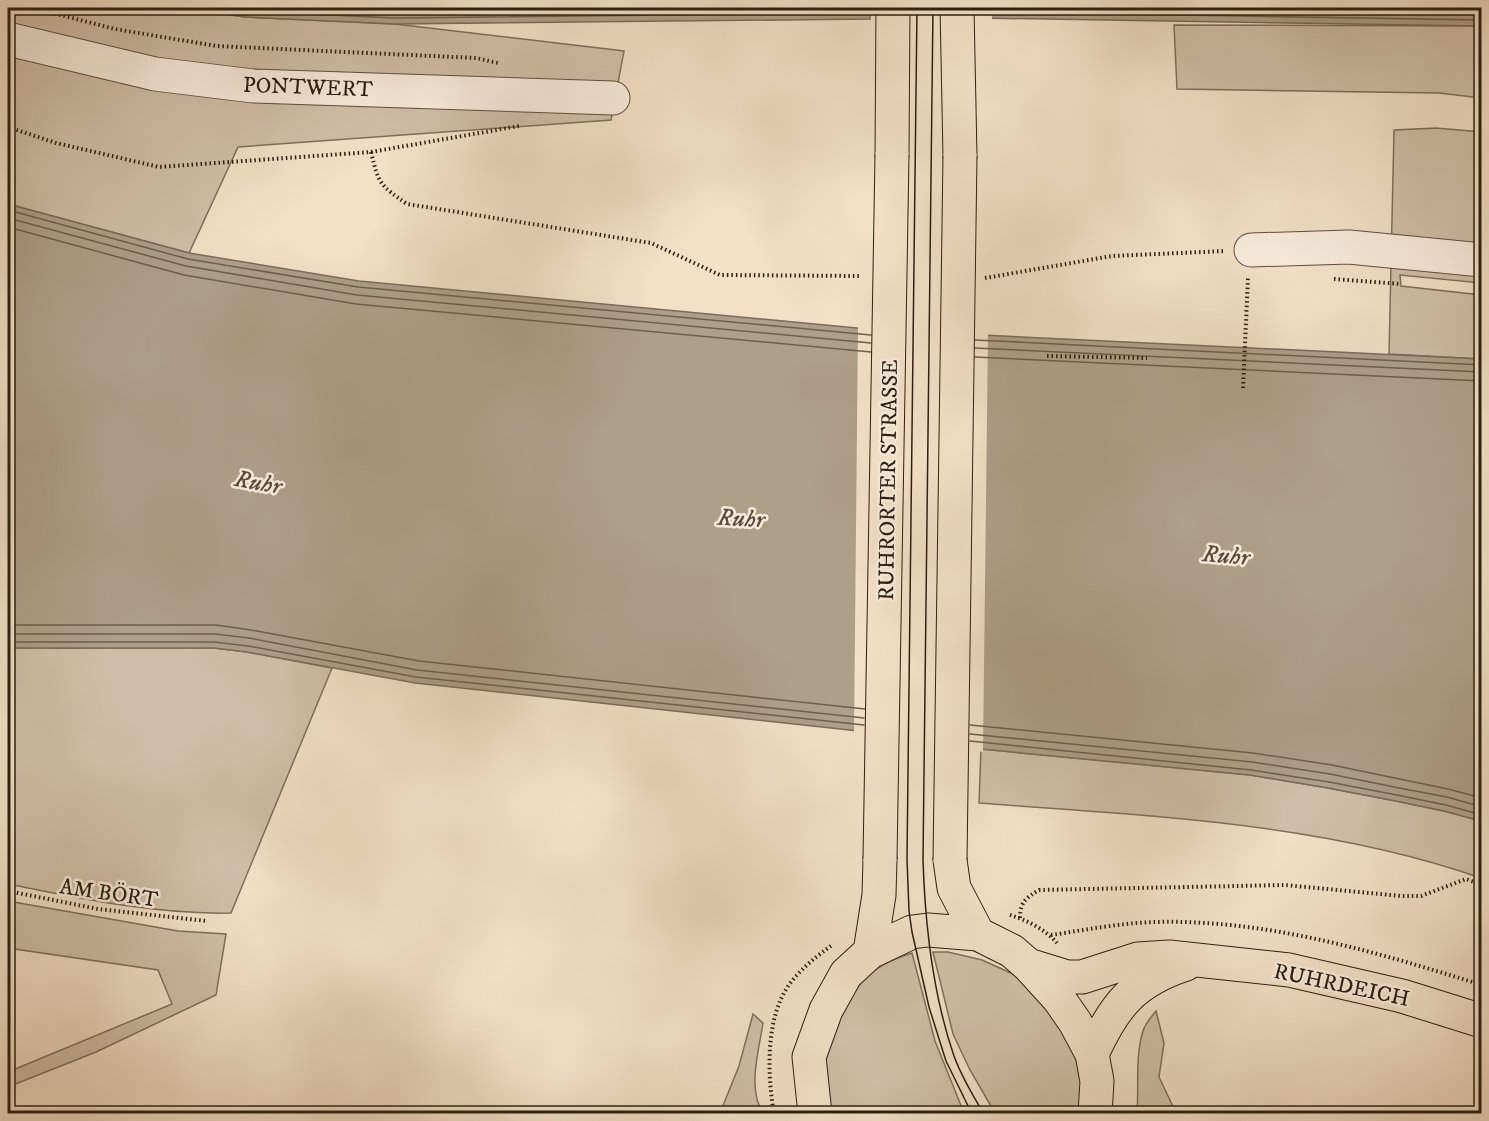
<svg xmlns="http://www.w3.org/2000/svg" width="1489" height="1121" viewBox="0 0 1489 1121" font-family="'IM FELL DW Pica',serif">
<rect width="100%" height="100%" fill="#f2e0c7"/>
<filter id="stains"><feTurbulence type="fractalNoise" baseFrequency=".00333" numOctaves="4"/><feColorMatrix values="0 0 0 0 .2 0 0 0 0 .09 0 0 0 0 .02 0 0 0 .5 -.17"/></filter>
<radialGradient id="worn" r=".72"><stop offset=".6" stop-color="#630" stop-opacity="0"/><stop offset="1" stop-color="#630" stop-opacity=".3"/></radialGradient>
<path fill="#d0bfa8" stroke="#7e705c" stroke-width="1.5" d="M8,8H181L245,17L395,24L624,51L611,120L238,147L189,253L8,204Z
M1174,25L1481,26V98L1439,93L1177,89Z
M1436,128L1481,132V283L1400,275L1401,286L1481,295V359L1389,354L1394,130Z
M8,648H214L247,652L332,668L231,913C157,915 79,898 8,884Z
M981,749L1250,775L1328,788L1396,801L1444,811L1481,821V878C1321,822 1147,816 979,803Z
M8,901L178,931L226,934L216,995L96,1052L8,1087V1072L172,1004L158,970L8,948Z
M933,952H948L982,960L1013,974L1027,985L1066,1033L1082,1071L1083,1113H995L970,1070L953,1034Z
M912,953L935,1041L964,1113L831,1114C829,1099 824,1082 824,1067C824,1051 831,1038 838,1023C858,982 865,968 912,953Z
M1156,1011L1164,1043L1159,1077L1176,1113H1137C1139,1087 1135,1056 1143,1031C1145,1024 1151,1017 1156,1011Z
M753,1014L763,1023C759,1050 747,1089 763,1113H720L739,1066Z"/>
<path fill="#ae9f89" stroke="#7a6c59" stroke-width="1.5" d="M181,8H870V19L395,24L245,17Z
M977,8H1482L1481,26L977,18Z
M8,204L189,253L359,281L878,330L1481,359V821L1444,811L1396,801L1328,788L1250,775L981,749L877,733L415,683L247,652L214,648H8Z"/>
<path fill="#f2e0c7" d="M974,8H992V21L975,20Z
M858,325L988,332L983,752L854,733Z"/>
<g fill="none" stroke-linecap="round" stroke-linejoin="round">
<path stroke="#6c604c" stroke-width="1.5" d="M220,8L246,11L395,18L861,13L864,12L865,8
M325,8L395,11L710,8
M983,8L986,12L1482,20
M1189,8L1482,12
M8,210L188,259L358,287L871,335
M8,218L186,266L357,295L871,343
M8,227L184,275L356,304L871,352
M975,340L1482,365
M975,348L1482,372
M975,357L1482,381
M8,625H216L251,630L419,661L865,709
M8,634H215L249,638L417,670L864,718
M8,642H214L248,646L416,677L864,725
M970,725L1253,753L1332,765L1448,789L1482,798
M970,734L1252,762L1330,774L1399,788L1447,797L1482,807
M970,741L1251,770L1329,782L1397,795L1446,805L1482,815"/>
<defs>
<path id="minor" d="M8,39L155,74L253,86L613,98
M1251,250L1349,247L1482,260"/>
<path id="major" d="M957,8L960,156
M892,155L893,8
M950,860L954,888L978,934
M870,952L879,895L880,859
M1028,965L1067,977H1082L1138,959L1169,957L1289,970L1402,996L1482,1021
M1092,1054C1114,1006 1133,981 1186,964
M815,1114L809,1057L826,1010L846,974L870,952L912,932L928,930L978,934L1012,951L1028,965L1059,999L1075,1022L1092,1054L1097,1081L1095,1114"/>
</defs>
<use href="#minor" stroke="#5d503e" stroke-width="35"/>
<use href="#major" stroke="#2b2010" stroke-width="35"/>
<path stroke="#2b2010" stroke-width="4" stroke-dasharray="1.5 3" stroke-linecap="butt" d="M33,8L115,29L216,46L476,58L498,63
M8,127L56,143L159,167L371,152L519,126
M371,152C379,185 380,185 407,204L651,243L720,275L861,276
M985,278L1112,256L1225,251
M1334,279L1401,284
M1047,356L1147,358
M1243,388L1248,278
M8,891L98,909L207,921
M1010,915C1027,920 1046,930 1057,943
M1020,918C1020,902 1026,898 1039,890L1285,885L1401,896H1421L1466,879L1482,885
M1051,935C1085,930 1120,923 1155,922C1267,919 1376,952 1482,985
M774,1114C768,1079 766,1032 781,999C791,976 813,959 832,945"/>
<use href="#minor" stroke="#f7ebdb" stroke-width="33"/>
<use href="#major" stroke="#f2e0c7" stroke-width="33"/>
<path stroke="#2b2010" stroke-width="1.5" d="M917,8L907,859L909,911L912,932L929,1007L946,1061L972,1114
M933,8L923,860C925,924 933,995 954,1056C961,1075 973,1096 984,1114"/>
<defs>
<path id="major-bridge" d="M880,859L892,155
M950,860L960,156"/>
</defs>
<use href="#major-bridge" stroke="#2b2010" stroke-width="35" stroke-linecap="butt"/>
<use href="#major-bridge" stroke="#f2e0c7" stroke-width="33"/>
</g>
<g text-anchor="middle" stroke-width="5" stroke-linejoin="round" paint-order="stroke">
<g font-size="22" fill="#2b2010" stroke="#f7ebdb">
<text transform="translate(308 86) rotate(2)" y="8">PONTWERT</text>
<text transform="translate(887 480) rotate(-89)" y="8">RUHRORTER STRASSE</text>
<text transform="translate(109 892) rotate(8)" y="8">AM BÖRT</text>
<text transform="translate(1342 984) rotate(12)" y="8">RUHRDEICH</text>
</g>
<g font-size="24" font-style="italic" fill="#594c3a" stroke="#f7ebdb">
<text transform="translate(258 482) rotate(10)" y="8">Ruhr</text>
<text transform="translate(741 518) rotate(3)" y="8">Ruhr</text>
<text transform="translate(1226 555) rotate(5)" y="8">Ruhr</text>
</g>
</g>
<rect width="1489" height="1121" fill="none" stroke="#f2e0c7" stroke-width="30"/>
<rect x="9" y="9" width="1471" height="1103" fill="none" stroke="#2b2010" stroke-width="3"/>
<rect x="15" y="15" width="1459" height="1091" fill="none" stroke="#2b2010" stroke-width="1.5"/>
<rect width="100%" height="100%" filter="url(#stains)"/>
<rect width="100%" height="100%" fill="url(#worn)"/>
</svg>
